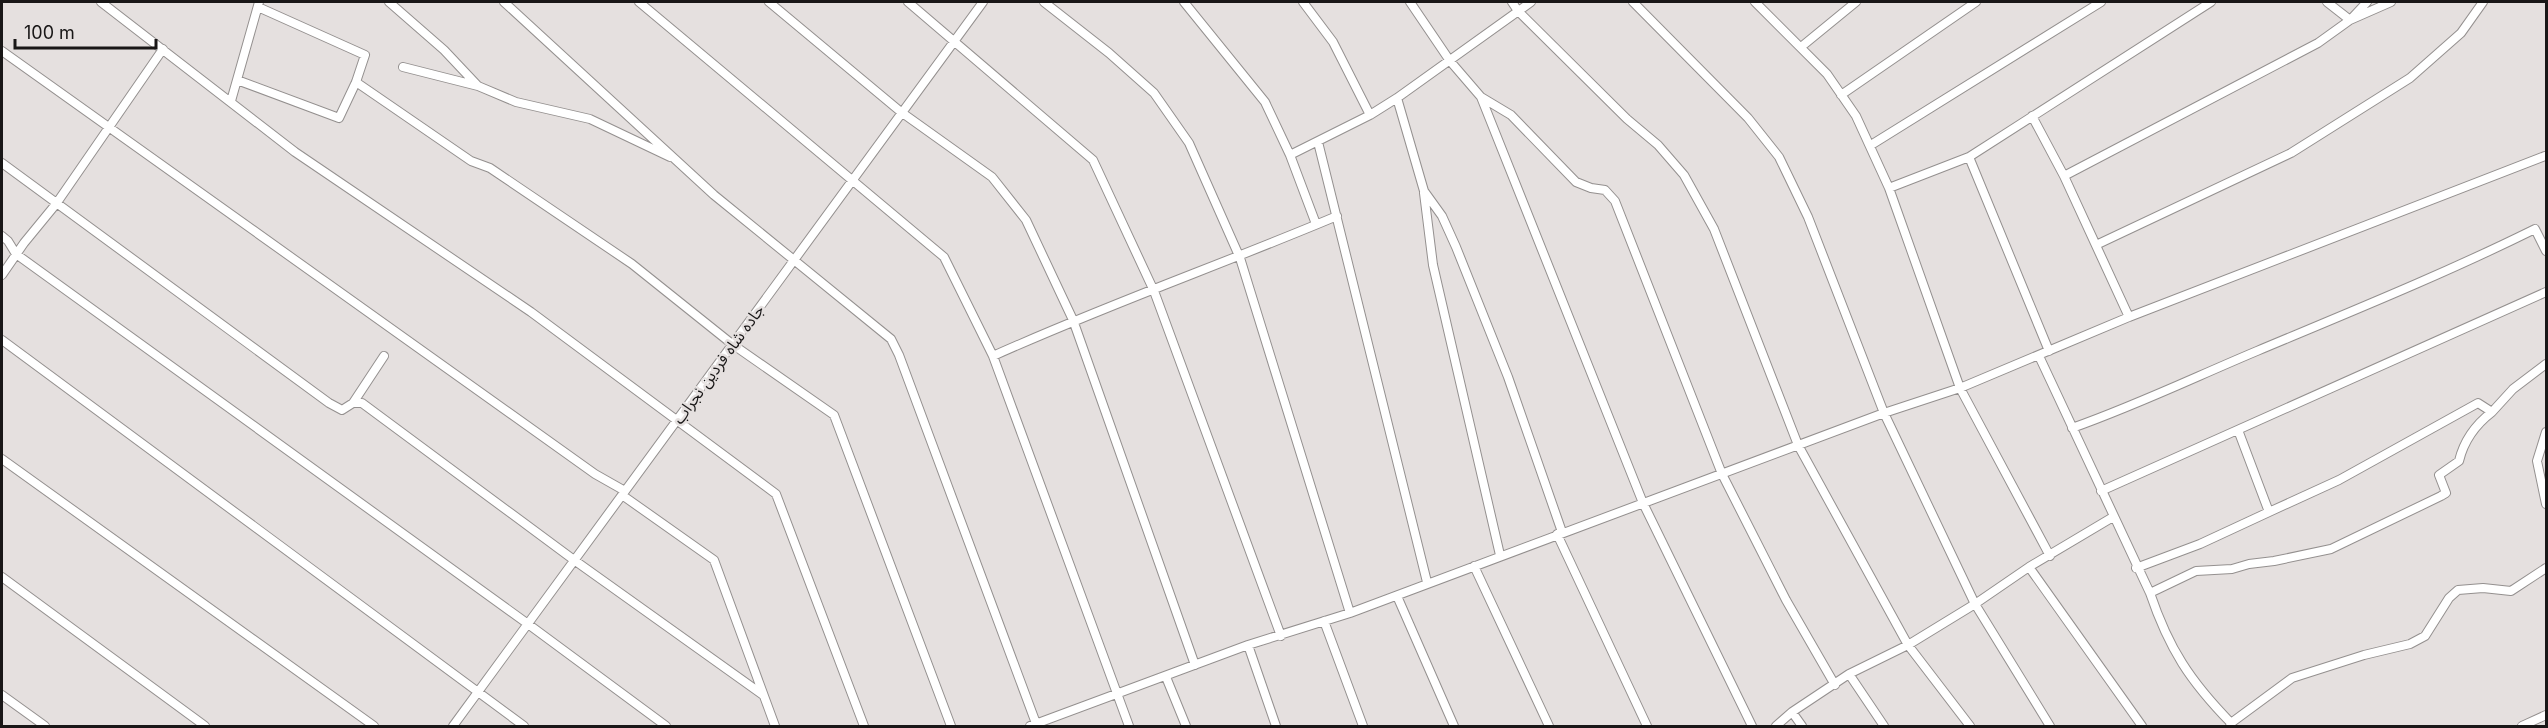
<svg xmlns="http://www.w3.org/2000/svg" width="2548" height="728" viewBox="0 0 2548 728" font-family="Inter,'Noto Sans Arabic',sans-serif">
<rect width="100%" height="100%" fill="#e5e0df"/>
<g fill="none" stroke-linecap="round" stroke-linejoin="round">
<defs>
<path id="street" d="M101,2L295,152L531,312L776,494L864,726
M389,2L444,50L477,85
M504,2L714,195L891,339L899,355L1037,726
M639,2L944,257L993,356L1129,726
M769,2L901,112L992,177L1026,220L1073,320L1195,665
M908,2L1093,160L1154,291L1281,636
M1044,2L1109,53L1154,93L1189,143L1240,258L1350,613
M1184,2L1265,102L1290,155L1370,115L1397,98L1531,2
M1303,2L1333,42L1370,115
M1410,2L1450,61L1481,97L1643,503L1752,726
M1512,2L1518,11L1627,119L1658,145L1684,175L1714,229L1798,445L1908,645L1970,726
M1633,2L1748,118L1779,157L1808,217L1884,413L1975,604L2050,726
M1755,2L1827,74L1856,116L1889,188L1960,388L2050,556
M2353,17L2367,2
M2350,20L2391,2
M1801,47L1856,2
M2,51L595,474L625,491
M403,67L478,86L516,102L590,119L670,157
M237,80L339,118L356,82L365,55L258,7
M356,82L471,161L490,168L632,264L732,344L834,415L951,726
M1841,95L1976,2
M1481,97L1511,115L1576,182L1591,188L1605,190L1615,201L1722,474L1786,600L1835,685
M1397,98L1424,191L1442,216L1456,247L1508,377L1562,532
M231,101L259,2
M2032,116L2064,176L2129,317
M1318,142L1427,582
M1871,145L2101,2
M1290,155L1316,224
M1969,157L2049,351
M2,163L329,403L342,410L353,403H362L574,560L763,695
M2064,176L2318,43L2350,20L2327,2
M1889,188L1969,157L2211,2
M1424,193L1433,265L1500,555
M2,236L8,241L16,254L528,624L666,726
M2096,245L2291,153L2410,78L2461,33L2483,2
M2,275L24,243L56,204L163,49
M2,340L524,726
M993,356C1106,305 1223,264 1337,216
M2039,356L2150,593C2169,649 2190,681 2231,723L2230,726
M353,403L384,356
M2072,428C2135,406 2195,377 2257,351C2350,312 2444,274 2535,229L2546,251
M2238,430L2269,512L2339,480L2478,403L2492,412L2513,389L2546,364
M2546,432L2537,461L2546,504
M2,459L374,726
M2101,491L2546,292
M622,495L714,560L775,726
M1557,534L1647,726
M1474,566L1549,726
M2029,567L2142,726
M2136,568L2200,544L2269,512
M2,577L205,726
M2150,593L2196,571L2232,569L2249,564L2274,561L2331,549L2441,496L2446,493L2439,475L2459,461C2464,440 2475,425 2492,412
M1397,596L1454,726
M1324,621L1363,726
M1248,645L1276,726
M1849,674L1884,726
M1166,677L1186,726
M2,695L45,726
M1792,712L1802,726
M2231,723L2292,678L2364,655L2410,644L2425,636L2449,598L2458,590L2483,588L2511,591L2546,568
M453,726L983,2
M1030,726L1248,645L1350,613L1884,413L1960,388L2129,317L2545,156
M1776,726L1792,712L1849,674L1908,645L1975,604L2029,567L2113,517
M2522,726L2546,715"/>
</defs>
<use href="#street" stroke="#94908f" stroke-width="10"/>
<use href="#street" stroke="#fff" stroke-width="8"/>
</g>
<g text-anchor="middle" stroke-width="5" stroke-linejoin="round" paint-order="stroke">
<g font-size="16" fill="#191717" stroke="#e5e0df">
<text transform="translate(718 364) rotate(-54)" y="6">جاده شاه فردین نجراب</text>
</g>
</g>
<rect width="2548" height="728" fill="none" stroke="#191717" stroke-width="6"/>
<path d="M15 39v9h141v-9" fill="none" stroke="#191717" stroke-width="3"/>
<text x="24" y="39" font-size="18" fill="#191717" stroke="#e5e0df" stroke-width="4.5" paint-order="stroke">100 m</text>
</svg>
